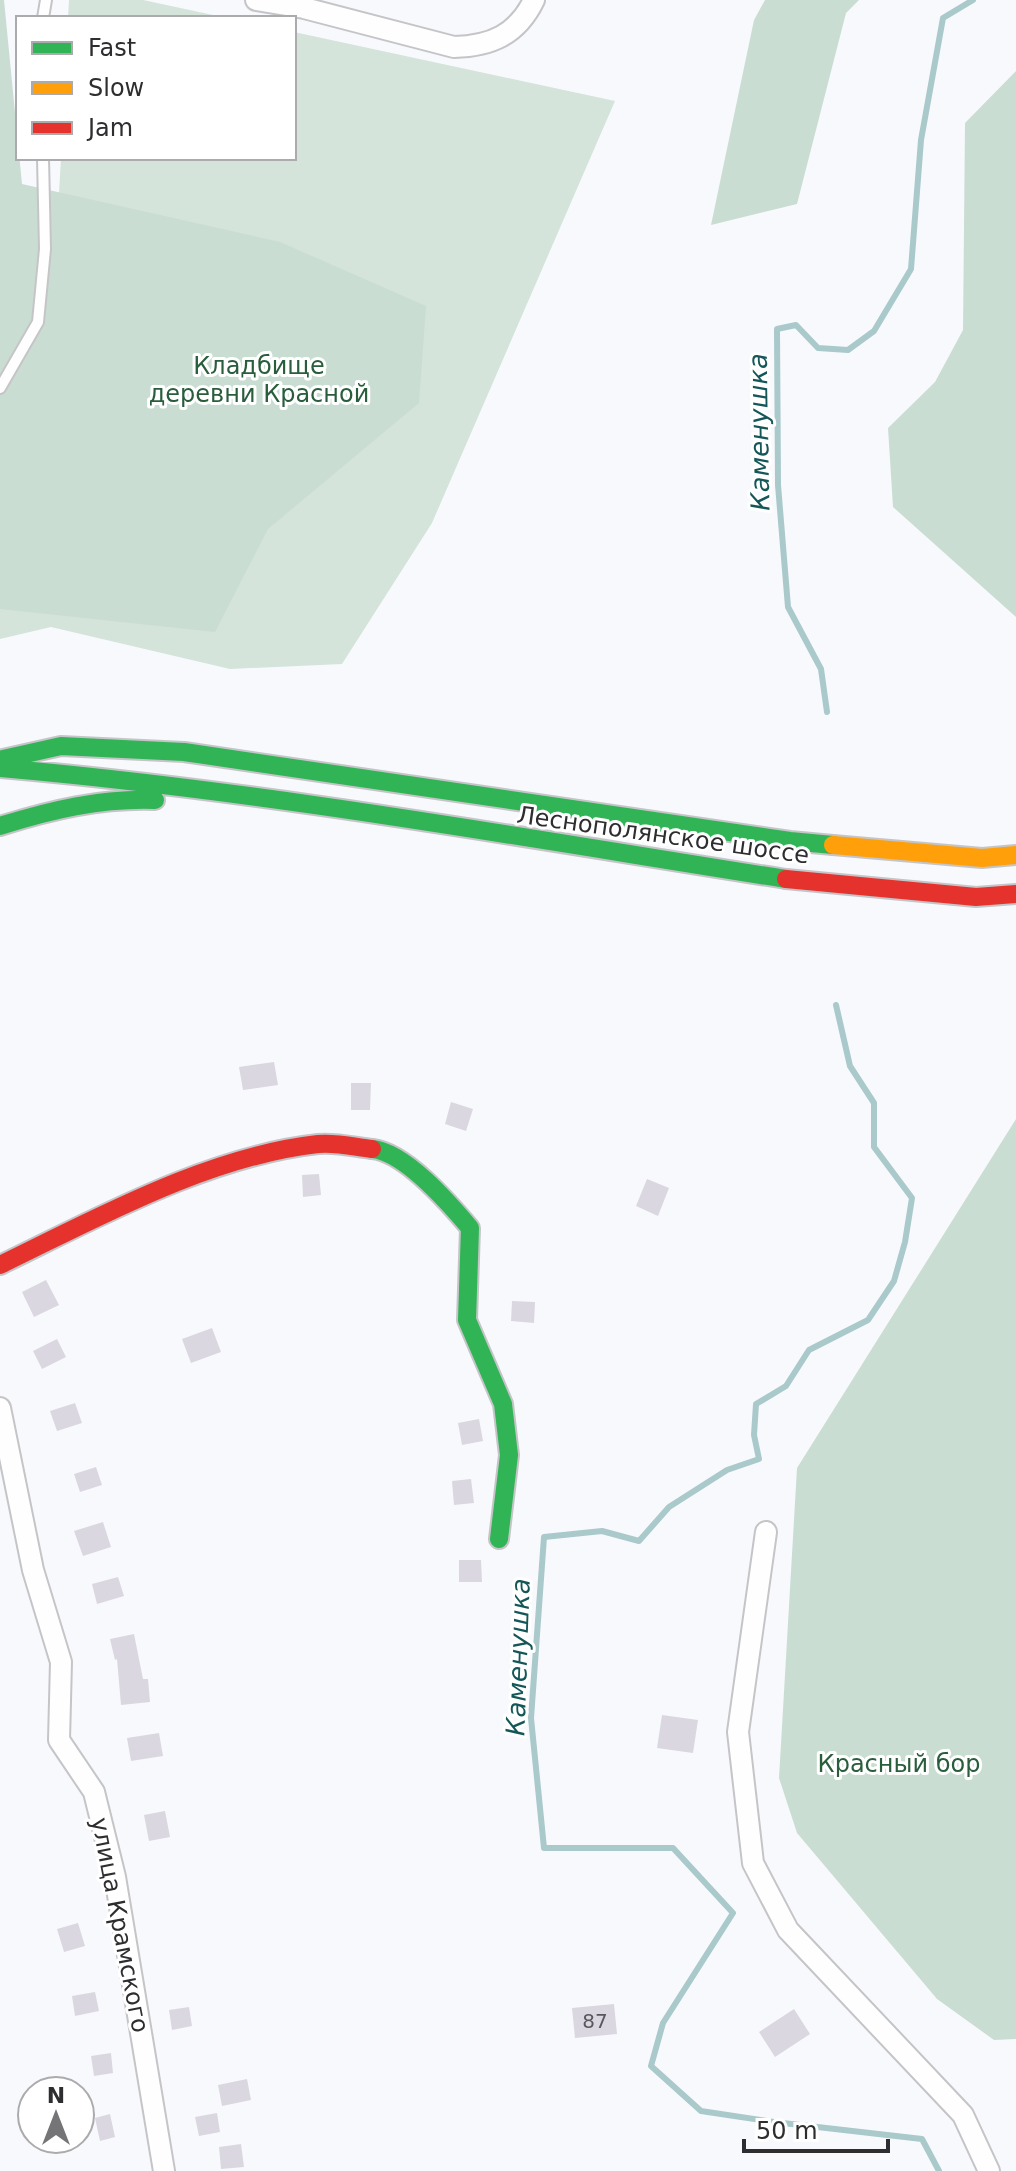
<svg xmlns="http://www.w3.org/2000/svg" width="1016" height="2171" viewBox="0 0 1016 2171" font-family="'DejaVu Sans',sans-serif">
<rect width="100%" height="100%" fill="#f8f9fd"/>
<path fill="#d4e4da" d="M69,0H143L227,18H68Z
M294,32L615,101L432,523L342,664L230,669L51,627L0,639V441L52,317L61,158H294Z"/>
<path fill="#caddd2" d="M0,0H4L22,184L280,242L426,306L419,403L268,529L215,632L0,609Z
M765,0H859L846,13L797,204L711,225L754,20Z
M1016,71V617L893,507L888,428L935,382L963,330L965,123Z
M1016,1119V2039L994,2040L937,1999L797,1833L779,1778L797,1468Z"/>
<g fill="none" stroke-linecap="round" stroke-linejoin="round">
<path stroke="#a9c9cb" stroke-width="6" d="M827,712L821,669L788,607L778,485L777,329L796,325L818,348L848,350L874,331L911,269L921,140L943,18L973,0
M836,1005L850,1066L874,1103V1147L912,1198L905,1242L894,1281L868,1320L809,1350L786,1386L756,1404L754,1435L759,1459L727,1470L669,1507L639,1541L602,1531L544,1537L531,1718L544,1848H673L733,1913L663,2023L651,2066L701,2111L774,2122L922,2139L939,2171"/>
</g>
<path fill="#dad7e0" d="M274,1062L278,1085L243,1090L239,1067Z
M351,1083H371L370,1110H351Z
M451,1102L473,1109L466,1131L445,1124Z
M319,1174L321,1195L303,1197L302,1175Z
M647,1179L669,1188L658,1216L636,1206Z
M46,1280L59,1305L34,1317L22,1292Z
M512,1301L535,1302L534,1323L511,1321Z
M212,1328L221,1352L191,1363L182,1339Z
M57,1339L66,1357L42,1369L33,1351Z
M75,1403L82,1423L57,1431L50,1411Z
M479,1419L483,1441L462,1445L458,1423Z
M96,1467L102,1485L80,1492L74,1474Z
M471,1479L474,1503L454,1505L452,1481Z
M103,1522L111,1547L83,1556L74,1531Z
M459,1560H481L482,1582H459Z
M118,1577L124,1596L97,1604L92,1584Z
M134,1634L143,1679H148L150,1702L121,1705L117,1659L115,1660L110,1639Z
M662,1715L698,1720L693,1753L657,1748Z
M159,1733L163,1756L131,1761L127,1738Z
M165,1811L170,1837L149,1841L144,1815Z
M78,1923L85,1946L64,1952L57,1929Z
M95,1992L99,2011L75,2016L72,1996Z
M614,2004L617,2034L575,2038L572,2008Z
M189,2007L192,2026L172,2030L169,2010Z
M794,2009L810,2034L775,2057L759,2032Z
M111,2053L113,2073L94,2076L91,2056Z
M247,2079L251,2100L222,2106L218,2085Z
M217,2113L220,2132L199,2136L195,2117Z
M110,2114L115,2137L100,2141L95,2118Z
M241,2144L244,2167L221,2169L219,2147Z"/>
<g fill="none" stroke-linecap="round" stroke-linejoin="round">
<defs>
<path id="lane" d="M43,18L46,0
M0,388L38,322L45,249L43,158"/>
<path id="street" d="M256,0L304,8L454,47C491,46 517,35 534,0
M0,1408L33,1570L61,1662L59,1740L94,1792L115,1877L164,2171
M766,1532L738,1732L753,1863L788,1930L963,2115L989,2171"/>
<path id="fast" d="M3,759L61,746L184,752L790,841L833,845
M0,768C264,791 525,838 786,879
M0,826C51,810 101,798 155,800
M372,1149C405,1152 449,1203 470,1228L467,1320L503,1404L509,1455L499,1539"/>
<path id="slow" d="M833,845L982,858L1016,855"/>
<path id="jam" d="M786,879L976,897L1016,894
M0,1265C97,1218 209,1156 318,1144C335,1142 355,1147 372,1149"/>
</defs>
<use href="#lane" stroke="#c5c5c8" stroke-width="14"/>
<use href="#street" stroke="#c5c5c8" stroke-width="24"/>
<use href="#fast" stroke="#c5c5c8" stroke-width="22"/>
<use href="#slow" stroke="#c5c5c8" stroke-width="22"/>
<use href="#jam" stroke="#c5c5c8" stroke-width="22"/>
<use href="#lane" stroke="#fefeff" stroke-width="10"/>
<use href="#street" stroke="#fefeff" stroke-width="20"/>
<use href="#fast" stroke="#30b455" stroke-width="18"/>
<use href="#slow" stroke="#ff9f0a" stroke-width="18"/>
<use href="#jam" stroke="#e5322d" stroke-width="18"/>
</g>
<g text-anchor="middle" stroke-width="6" stroke-linejoin="round" paint-order="stroke">
<g font-size="20" fill="#59585d">
<text x="595" y="2028">87</text>
</g>
<g font-size="24" fill="#295d3c" stroke="#fff">
<text x="259" y="374">Кладбище<tspan x="259" dy="28">деревни Красной</tspan></text>
<text x="899" y="1772">Красный бор</text>
</g>
<g font-size="24" fill="#2e2e31" stroke="#fff">
<text transform="translate(663 835) rotate(8)" y="8">Леснополянское шоссе</text>
<text transform="translate(120 1925) rotate(79)" y="8">улица Крамского</text>
</g>
<g font-size="26" font-style="italic" fill="#155658" stroke="#fff">
<text transform="translate(759 432) rotate(-91)" y="9">Каменушка</text>
<text transform="translate(518 1657) rotate(-88)" y="9">Каменушка</text>
</g>
</g>
<rect x="16" y="16" width="280" height="144" fill="#ffffff" stroke="#ababad" stroke-width="2"/>
<rect x="32" y="42" width="40" height="12" fill="#30b455" stroke="#ababad" stroke-width="2"/>
<text x="88" y="56" font-size="24" fill="#2e2e31">Fast</text>
<rect x="32" y="82" width="40" height="12" fill="#ff9f0a" stroke="#ababad" stroke-width="2"/>
<text x="88" y="96" font-size="24" fill="#2e2e31">Slow</text>
<rect x="32" y="122" width="40" height="12" fill="#e5322d" stroke="#ababad" stroke-width="2"/>
<text x="88" y="136" font-size="24" fill="#2e2e31">Jam</text>
<g transform="translate(56 2115)"><circle r="38" fill="#ffffff" stroke="#ababad" stroke-width="2"/>
<path d="M0-6L14 30L0 20L-14 30Z" fill="#757578"/>
<text y="-12" font-size="22" font-weight="bold" text-anchor="middle" fill="#2e2e31">N</text>
</g>
<path d="M744 2139v12h144v-12" fill="none" stroke="#2e2e31" stroke-width="4"/>
<text x="756" y="2139" font-size="24" fill="#2e2e31" stroke="#ffffff" stroke-width="6" paint-order="stroke">50 m</text>
</svg>
